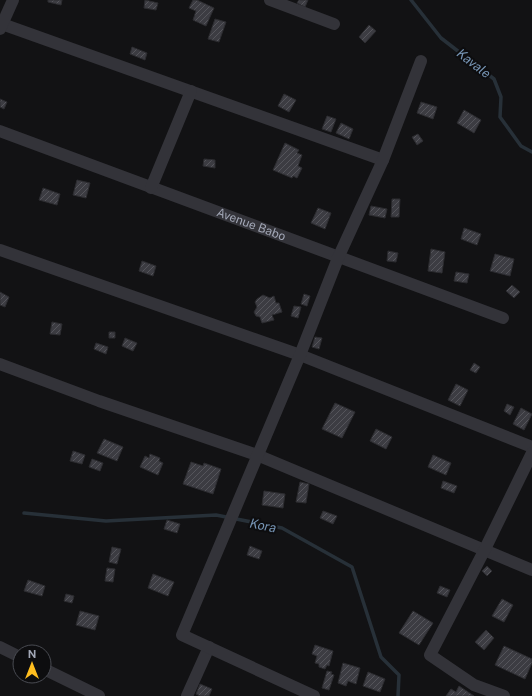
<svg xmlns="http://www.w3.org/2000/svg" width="532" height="696" viewBox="0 0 532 696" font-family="'Public Sans',sans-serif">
<defs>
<pattern id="building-hatch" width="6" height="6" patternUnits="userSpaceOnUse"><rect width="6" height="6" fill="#3c3c42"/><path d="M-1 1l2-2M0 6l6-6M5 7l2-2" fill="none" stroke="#55555b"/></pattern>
</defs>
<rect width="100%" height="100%" fill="#121214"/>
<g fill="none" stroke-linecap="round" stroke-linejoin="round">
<path stroke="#273038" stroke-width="3.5" d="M411,0L441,38L494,79L501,97L500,117L521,146L532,152
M24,513L106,521L216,515L282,528L352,567L381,657L399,675L398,696"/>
</g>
<path fill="url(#building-hatch)" stroke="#2c2c30" d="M48,0H62L61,5L48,2Z
M145,0L158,3L156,10L144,8Z
M193,0H197L214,8L206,26L193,20L196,11L189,8Z
M299,0H308L305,7L297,3Z
M215,19L226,22L219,42L208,39Z
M369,25L376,31L365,43L359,37Z
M132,47L147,53L145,60L130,54Z
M284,94L296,100L289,112L278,106Z
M0,99L7,102L4,109L0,107Z
M421,102L437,107L433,119L417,113Z
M464,110L481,120L474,133L457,123Z
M327,116L336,119L331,132L322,129Z
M341,123L353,129L349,139L336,133Z
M418,134L423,141L417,145L412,137Z
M285,143L299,150L297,153L302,155L298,166L302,168L297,178L293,176L292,178L273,170Z
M204,159L215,160V168L203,166Z
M77,180L90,183L86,198L73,195Z
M43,188L60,194L57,205L39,200Z
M392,199H400L399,217H391Z
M371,206L387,209L385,218L369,215Z
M318,208L331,213L325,229L311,223Z
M464,228L481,234L477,245L461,239Z
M431,249L445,252L442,273L428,271Z
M388,251L398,253L396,262L387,261Z
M495,254L514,259L510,276L490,271Z
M142,261L156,266L153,276L139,271Z
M456,272L469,274L467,283L454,281Z
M512,285L520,292L514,298L506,291Z
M0,292L9,297L5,307L0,305Z
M304,294L310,296L307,306L301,304Z
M263,295L270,298L274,296L276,303H279L282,312L272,315L274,320L262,323L260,317L256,316L254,312L257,307L255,302L257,299Z
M294,306L301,307L298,318L291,316Z
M52,322L62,324L60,335L50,334Z
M109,332H115V338H109Z
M315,337L322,338L319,349L312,347Z
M125,338L137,343L133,351L122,346Z
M96,343L108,347L106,354L94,349Z
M474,363L480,367L476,373L470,370Z
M456,384L468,390L460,406L448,400Z
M335,403L355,412L342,438L322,429Z
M507,404L514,407L510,415L504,411Z
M521,408L532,414L524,430L513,424Z
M376,429L392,437L386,449L370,441Z
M104,439L123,447L117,461L97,453Z
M73,451L85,455L82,464L70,461Z
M150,454L160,458L159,461L163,463L158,475L140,467L145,456L149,458Z
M433,455L451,463L446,475L428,467Z
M92,459L103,463L100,471L89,467Z
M191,462L203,466L204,463L221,469L213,494L183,484Z
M443,481L457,486L454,493L441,488Z
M300,482L309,484L306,503L296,502Z
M264,491L285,494L283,508L262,505Z
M323,511L337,516L333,524L320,518Z
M167,520L180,524L177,533L164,529Z
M250,546L262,551L259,559L247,555Z
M112,547L121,549L117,564L109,562Z
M487,566L492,571L487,576L482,571Z
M107,568L115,569L113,582L105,581Z
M153,574L174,582L168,596L148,588Z
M28,580L45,586L42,596L24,591Z
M440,586L450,590L447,597L437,593Z
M66,594L74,596L72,603L64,601Z
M502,599L513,605L504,622L492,616Z
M80,611L99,616L95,630L76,625Z
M413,611L433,623L419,645L399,633Z
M486,630L494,638L484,650L475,642Z
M315,645L333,651L329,666L327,665L325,669L319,667V664L315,663L317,656L312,654Z
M504,646L532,659V663L525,679L495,665Z
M343,663L360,668L356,684L348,681L346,686L338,683Z
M327,671L332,672L331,674L334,675L329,690L322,688Z
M368,672L385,679L380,692L363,686Z
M200,684L212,689L209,696H200L196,694Z
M459,686L474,696H446L451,689L456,692Z"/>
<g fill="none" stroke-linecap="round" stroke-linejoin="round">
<g stroke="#333339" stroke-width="12">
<path d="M270,0L334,24"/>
<path d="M2,24L383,160"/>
<path d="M0,29L13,0"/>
<path id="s1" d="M0,131L503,318"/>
<path d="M151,188L191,91"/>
<path d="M0,250L300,355L532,447"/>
<path d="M0,364L99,401L257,455L532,570"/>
<path d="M0,647L20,657"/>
<path d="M44,669L99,696"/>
<path d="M187,696L209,647"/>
<path d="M314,696L182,635L300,355L338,258L383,160L421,61"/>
<path d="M504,696L474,685L430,655L484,551L532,453"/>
</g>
</g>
<g text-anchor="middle" stroke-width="4" stroke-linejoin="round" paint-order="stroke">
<g font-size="12" fill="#a2a7b6" stroke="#0d0d0f">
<text dy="4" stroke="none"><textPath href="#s1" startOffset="268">Avenue Babo</textPath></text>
</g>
<g font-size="13" font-style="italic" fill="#7694b4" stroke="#0d0d0f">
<text transform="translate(474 63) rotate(38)" y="5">Kavale</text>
<text transform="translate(263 525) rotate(11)" y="5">Kora</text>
</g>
</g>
<g transform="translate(32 664)"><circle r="19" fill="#0d0d0f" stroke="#494b52"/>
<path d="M0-3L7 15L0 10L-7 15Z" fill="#ffbe1f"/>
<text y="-6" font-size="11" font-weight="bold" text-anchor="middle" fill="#a2a7b6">N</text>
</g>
</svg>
